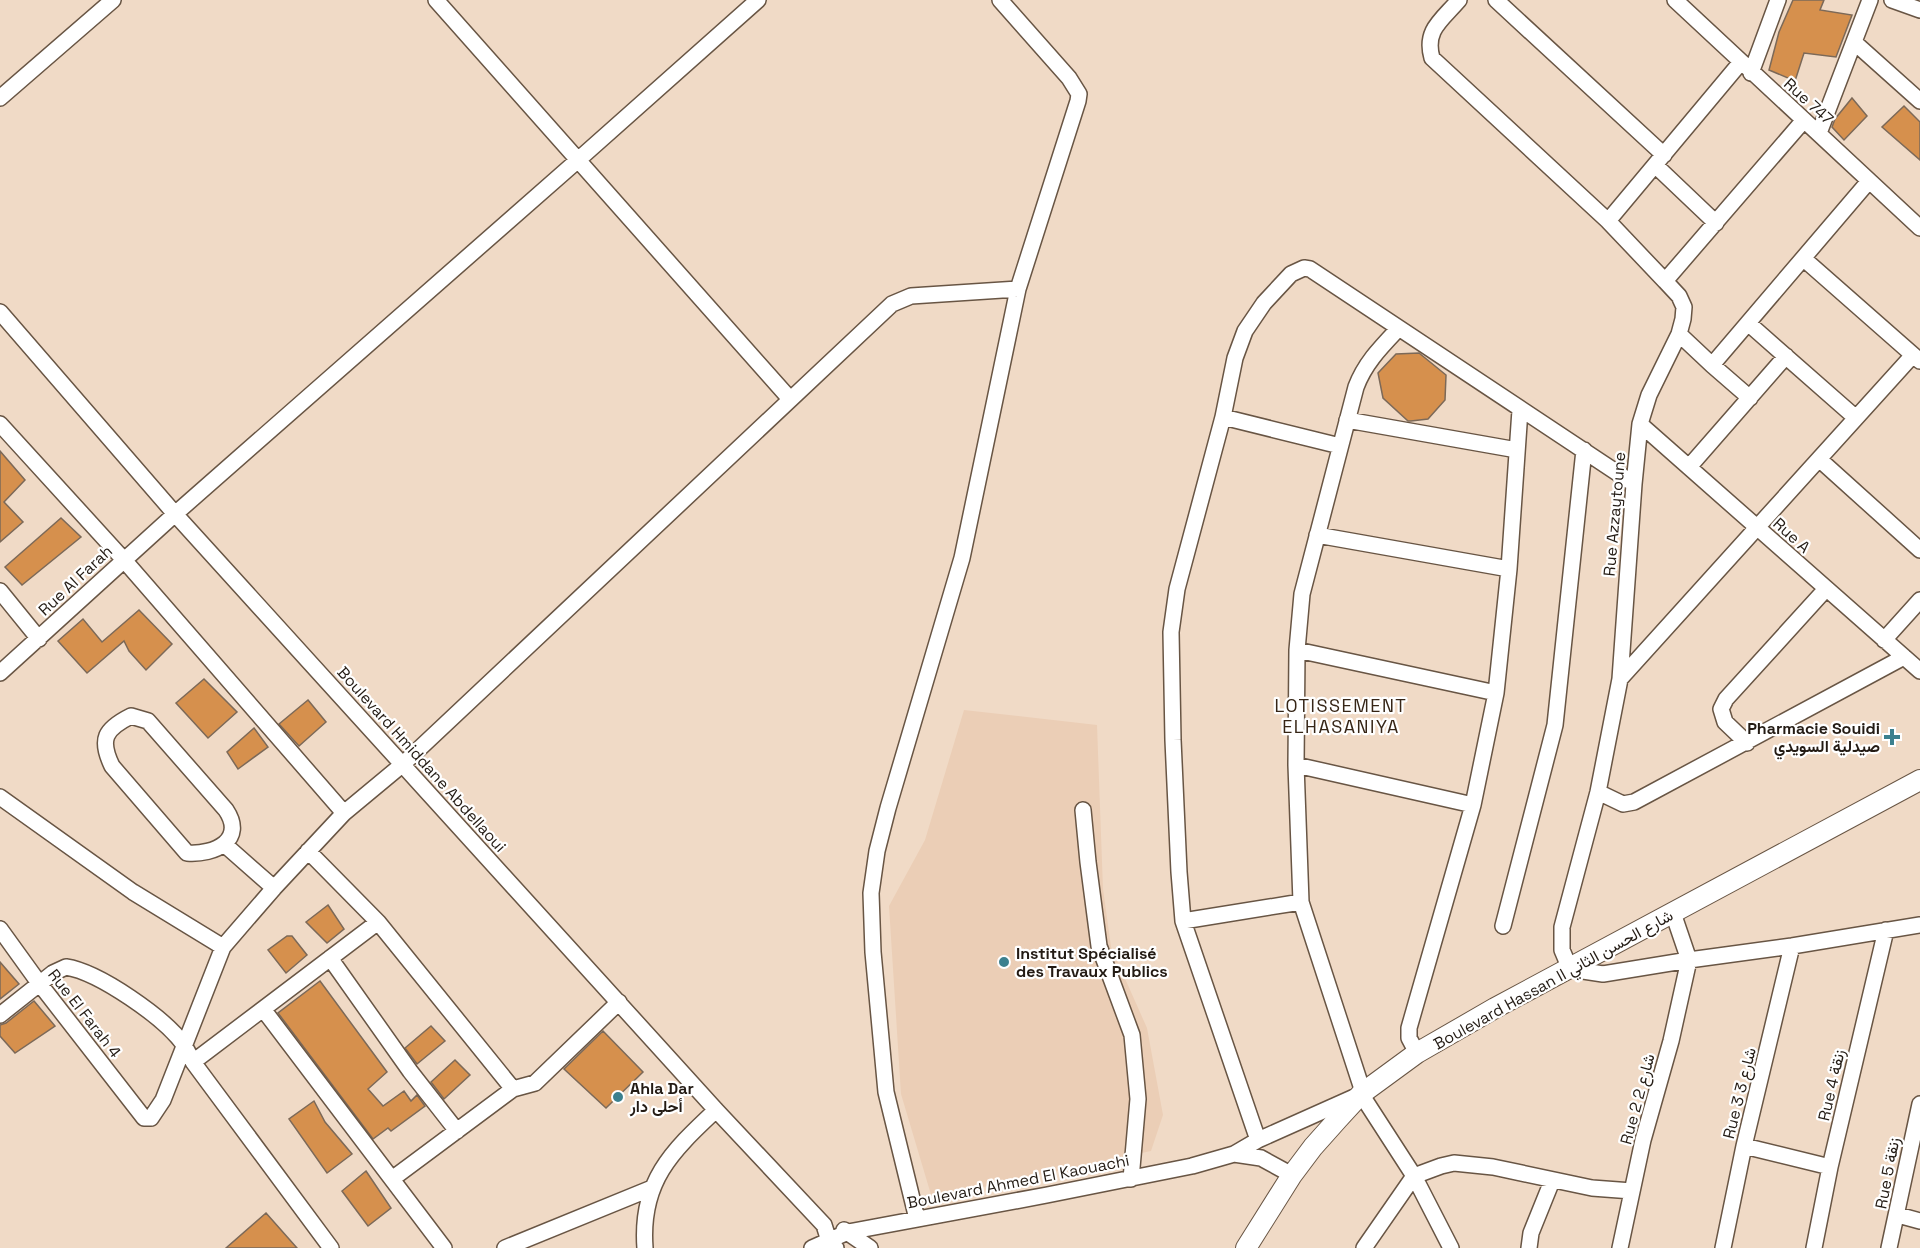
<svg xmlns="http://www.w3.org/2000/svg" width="1920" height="1248" viewBox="0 0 1920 1248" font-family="'Space Grotesk',Vazirmatn,sans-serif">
<rect width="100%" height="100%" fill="#f0dac6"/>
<path fill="#ebceb6" d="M964,710L1097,725L1103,889L1111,947L1147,1028L1163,1115L1151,1151L932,1198L901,1094L889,906L925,840Z"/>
<path fill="#d6904d" stroke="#7c6958" stroke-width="1.5" d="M1793,0H1824L1820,10L1852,15L1836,57L1804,53L1795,81L1769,70L1779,32Z
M1852,98L1867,116L1844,140L1832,127L1835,119Z
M1904,106L1920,122V160L1882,127Z
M1419,353L1446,375L1445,400L1428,419L1411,421H1408L1383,398L1378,373L1396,354Z
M0,451L25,480L4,502L23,522L0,542Z
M61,518L81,537L22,585L5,567Z
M139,610L172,644L146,670L129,651L124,641L87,673L58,641L83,619L102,642Z
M204,679L237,712L208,738L176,703Z
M308,700L326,722L299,746L279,724Z
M254,728L268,747L238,769L227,752Z
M328,905L344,929L327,943L306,922Z
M287,936H292L307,955L286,973L268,950Z
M0,962L19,984L0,999Z
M320,981L387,1072L368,1089L383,1106L404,1091L411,1101L417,1095L425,1106L391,1131L388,1128L373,1139L278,1013Z
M34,1001L55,1026L15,1053L0,1036V1025L6,1023Z
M431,1026L445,1041L417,1064L405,1048Z
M603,1031L643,1072L606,1108L564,1069Z
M455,1060L470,1075L444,1099L431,1082Z
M314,1101L325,1122L352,1154L327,1173L289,1119Z
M366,1171L391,1208L368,1226L342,1191Z
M266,1213L297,1248H226Z"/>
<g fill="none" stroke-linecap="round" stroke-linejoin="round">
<defs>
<path id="minor" d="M436,0L790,399
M1459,0C1442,20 1424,30 1432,58L1608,221L1665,281
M1496,0L1664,155
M1675,0L1920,228
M1892,0L1920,10
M1854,42L1920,101
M1751,73L1778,0
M0,98L113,0
M1804,120L1665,281L1679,296L1684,307L1683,319L1679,334L1649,395L1640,424L1634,484L1620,679L1598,792L1562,927V950L1570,969L1603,974L1689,960L1792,946L1920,925
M1819,133L1870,0
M1655,165L1716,223
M1608,221L1741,62
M1804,259L1920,361
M0,312L175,514L716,1110L824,1225L829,1241L836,1248
M1748,323L1856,418
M1679,334L1712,365L1750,398
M1712,365L1869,181
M1223,417L1340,446
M1347,420L1517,450
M0,424L124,560L344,813
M1640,424L1920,671
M1819,459L1920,550
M1689,467L1786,356
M1317,535L1509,569
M0,591L39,639
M1884,640L1920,600
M1297,650L1496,693
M0,673L175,514L578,160L758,0
M1620,679L1913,355
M131,716L148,721L226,810C246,840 215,855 187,853L112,766C99,739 105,729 131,716Z
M1747,743L1725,722L1721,709L1726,699L1825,590
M1296,765L1473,805
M1598,792L1623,804L1634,802L1904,657
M0,797L133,892L223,947
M1083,810L1088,862L1099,946L1132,1035L1138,1099L1131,1179
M224,844L274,888
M308,851L378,922L513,1089
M1183,921L1301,902
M1503,926L1555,725L1584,450
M0,929L39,983L144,1118H151L163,1100L223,947L274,888L344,813L403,764L892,304L911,296L1018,289
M330,958L410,1071L457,1131
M263,1009L444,1248
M0,1015L53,973L66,967C99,972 165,1018 184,1045C187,1050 190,1056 193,1062L331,1248
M1417,1053L1409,1038V1028L1473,805L1496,693L1509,569L1520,410
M193,1062L378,922
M1363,1092L1301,902L1296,765L1297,650L1302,594L1356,387C1365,363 1381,347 1399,328
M1258,1140L1183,921L1179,872L1173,740L1171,632L1177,589L1223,417L1235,358L1245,331L1264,303L1291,274L1304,268L1310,269L1634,484
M1744,1146L1830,1167
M1234,1154L1261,1158L1292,1175
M392,1179L513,1089L535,1083L619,1002
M1898,1215L1920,1221
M917,1219L886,1092L873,952L871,893L877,851L888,808L962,558L1018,289L1078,101L1079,94L1069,78L1000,0
M844,1230L870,1248
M505,1248L652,1188
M645,1248C640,1182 671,1152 716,1110
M812,1248L848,1232L1047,1195L1192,1166L1234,1154L1258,1140L1361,1094L1414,1176L1451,1248
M1364,1248L1414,1176L1441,1166L1454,1163L1493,1167L1592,1188L1632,1191
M1529,1248L1531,1233L1552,1181
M1620,1248L1643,1140L1671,1041L1689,960L1673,913
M1723,1248L1744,1146L1792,946
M1814,1248L1830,1167L1886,930
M1889,1248L1920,1104"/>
<path id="major" d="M1246,1248L1292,1175L1313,1147L1338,1119L1361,1094L1417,1053L1495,1008L1920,780"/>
</defs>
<use href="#minor" stroke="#685544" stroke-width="18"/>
<use href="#major" stroke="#685544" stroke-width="22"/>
<use href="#minor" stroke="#fff" stroke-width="15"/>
<use href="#major" stroke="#fff" stroke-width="20"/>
</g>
<g fill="#3c808e" stroke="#fff" stroke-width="2">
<path d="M1889 728h6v6h6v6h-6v6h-6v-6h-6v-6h6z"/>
<circle cx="1004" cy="962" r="6"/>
<circle cx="618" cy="1097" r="6"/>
</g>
<g text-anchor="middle" stroke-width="4.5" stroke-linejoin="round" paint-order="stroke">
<g font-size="16" fill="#231b14" stroke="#fff">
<text transform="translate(1809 101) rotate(42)" y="6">Rue 747</text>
<text transform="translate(1614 514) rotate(-85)" y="6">Rue Azzaytoune</text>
<text transform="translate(1792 535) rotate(42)" y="6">Rue A</text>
<text transform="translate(75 580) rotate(-43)" y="6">Rue Al Farah</text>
<text transform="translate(422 759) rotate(48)" y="6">Boulevard Hmiddane Abdellaoui</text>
<text transform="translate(1553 979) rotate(-29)" y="6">Boulevard Hassan II شارع الحسن الثاني</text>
<text transform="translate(85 1013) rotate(52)" y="6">Rue El Farah 4</text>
<text transform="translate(1831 1085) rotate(-77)" y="6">Rue 4 زنقة</text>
<text transform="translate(1739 1093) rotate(-76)" y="6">Rue 3 شارع 3</text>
<text transform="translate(1637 1099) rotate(-75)" y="6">Rue 2 شارع 2</text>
<text transform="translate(1887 1173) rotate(-79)" y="6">Rue 5 زنقة</text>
<text transform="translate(1018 1181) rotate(-11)" y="6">Boulevard Ahmed El Kaouachi</text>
</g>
<g font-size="16" font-weight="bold" fill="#231b14" stroke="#fff" text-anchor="start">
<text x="1880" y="734" text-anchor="end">Pharmacie Souidi<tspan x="1880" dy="18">صيدلية السويدي</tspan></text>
<text x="1016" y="959">Institut Spécialisé<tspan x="1016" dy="18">des Travaux Publics</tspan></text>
<text x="630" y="1094">Ahla Dar<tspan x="630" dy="18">أحلى دار</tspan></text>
</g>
<g font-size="18" letter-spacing="1.5" fill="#362516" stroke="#fff">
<text x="1341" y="712">LOTISSEMENT<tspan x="1341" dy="21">ELHASANIYA</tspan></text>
</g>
</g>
</svg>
